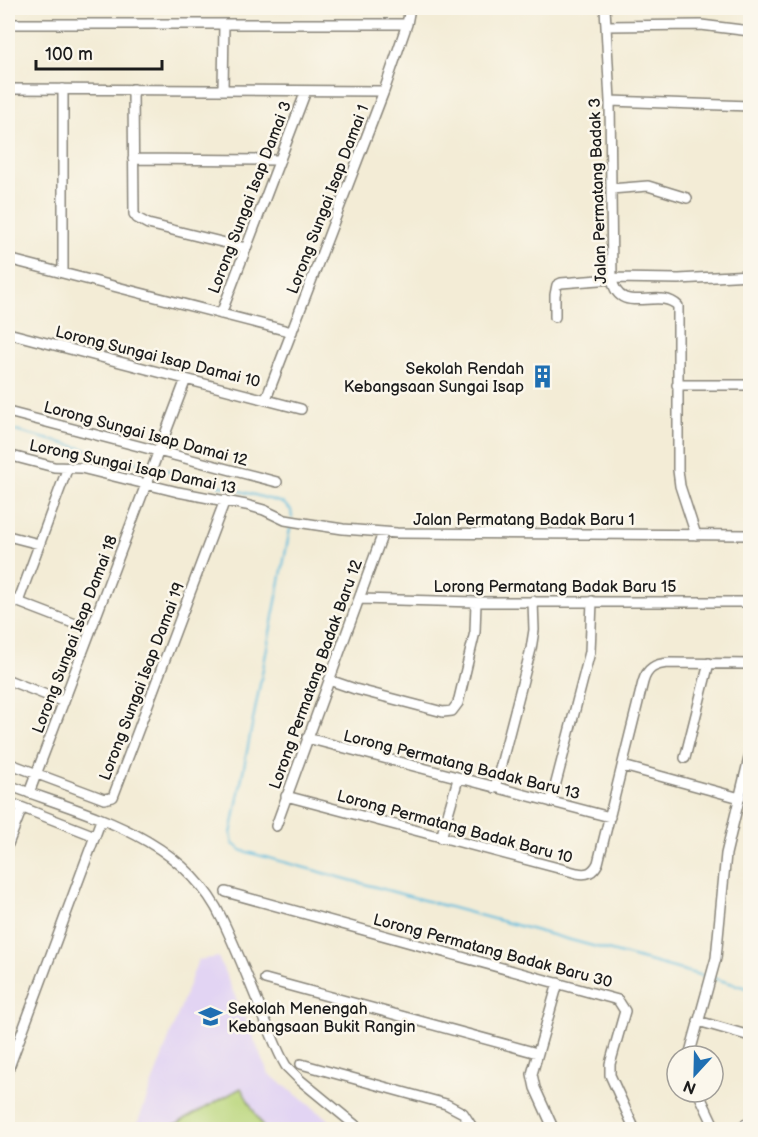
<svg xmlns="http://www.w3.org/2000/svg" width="758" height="1137" viewBox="0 0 758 1137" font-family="'Balsamiq Sans',sans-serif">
<rect width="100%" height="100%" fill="#fbf7ec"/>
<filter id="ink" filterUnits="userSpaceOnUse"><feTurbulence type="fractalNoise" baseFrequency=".0167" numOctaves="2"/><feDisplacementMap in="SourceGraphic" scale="12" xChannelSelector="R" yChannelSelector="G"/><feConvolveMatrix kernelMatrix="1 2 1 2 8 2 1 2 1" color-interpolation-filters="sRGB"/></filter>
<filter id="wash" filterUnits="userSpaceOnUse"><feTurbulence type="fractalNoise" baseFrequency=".008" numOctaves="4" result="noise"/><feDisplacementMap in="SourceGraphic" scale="24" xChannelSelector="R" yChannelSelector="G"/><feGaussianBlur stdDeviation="1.35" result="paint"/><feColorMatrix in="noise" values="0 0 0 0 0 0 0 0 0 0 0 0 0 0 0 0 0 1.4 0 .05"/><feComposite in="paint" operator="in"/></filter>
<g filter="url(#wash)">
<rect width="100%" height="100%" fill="#f3ecd6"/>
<path fill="#e2d4f3" d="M218,957L269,1074L341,1129L135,1130L198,960Z"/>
<path fill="#bad67c" stroke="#6b794c" stroke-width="1.5" d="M241,1088L264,1129H167Z"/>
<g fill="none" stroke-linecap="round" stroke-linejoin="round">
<path stroke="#5fbbdd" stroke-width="2" d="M8,429L143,464
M162,469L283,503L291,510L292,518
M291,524L231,834L233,844L243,851L707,977
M713,978L750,989"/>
</g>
</g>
<g filter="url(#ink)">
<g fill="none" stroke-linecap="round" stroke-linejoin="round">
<defs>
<path id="minor" d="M605,8L610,101L612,279C619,318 659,286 678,306V470L680,486L696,535
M8,24H407
M606,26L701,25L750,31
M8,89L384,91
M133,89L134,214L137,218L148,224L246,248
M223,90L224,24
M610,101L750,106
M133,159L280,160
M611,189L648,186L687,198
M8,259L292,332
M63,273V89
M612,278L679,279L750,275
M221,314L306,91
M555,317V295L557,285L561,283L612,279
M8,333L301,409
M677,385H750
M266,399L384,91L407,24L410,8
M8,412L277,482
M8,455L54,467L81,468L178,492L246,505L264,510L285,520L297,522L343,529L397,533L750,535
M8,536L39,544
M8,598L91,630
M359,599L476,602H750
M18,602L68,467
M8,680L64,702
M329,680L355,689L443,712L452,711L458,703L475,632L476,602
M307,738L610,817
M685,758L709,663
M8,763L104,799L113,797L225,500
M623,766L740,798
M8,785C87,815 182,835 222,919C238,952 251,986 265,1020C272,1035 277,1051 286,1066L300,1080L361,1130
M495,788L531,649L534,630L533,601
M29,793L186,379
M286,796L577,873C587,875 593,873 598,863L643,682C647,668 655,664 669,663L750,664
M8,802L95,836
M551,802L590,652L592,601
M276,826L383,533
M441,838L458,779
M8,844L22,808
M226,892L618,1000L625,1011L610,1064V1075L635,1130
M265,979L537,1053
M698,1021L750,1036
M689,1056L716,958L726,854L750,754
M301,1064L446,1104L463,1113L474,1130
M8,1070L101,820
M698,1092L716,1130
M554,1130L535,1088L532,1074L558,983
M734,1130L750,1122"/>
</defs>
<use href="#minor" stroke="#888479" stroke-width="12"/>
<use href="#minor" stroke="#fff" stroke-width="9"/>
</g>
</g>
<defs>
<symbol id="building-bare" viewBox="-9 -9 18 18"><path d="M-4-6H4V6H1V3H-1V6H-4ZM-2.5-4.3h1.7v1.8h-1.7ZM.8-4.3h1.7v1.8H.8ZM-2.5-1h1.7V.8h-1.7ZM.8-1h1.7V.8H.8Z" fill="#1f6fb2" stroke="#fbf7ec" stroke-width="2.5" paint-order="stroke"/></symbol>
<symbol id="school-bare" viewBox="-9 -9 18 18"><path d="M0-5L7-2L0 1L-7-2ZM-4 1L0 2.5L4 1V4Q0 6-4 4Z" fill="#1f6fb2" stroke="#fbf7ec" stroke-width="2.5" paint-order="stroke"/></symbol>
</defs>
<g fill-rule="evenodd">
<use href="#building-bare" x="526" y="360" width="33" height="33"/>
<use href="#school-bare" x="194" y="1000" width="33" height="33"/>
</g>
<g text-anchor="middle" stroke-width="5" stroke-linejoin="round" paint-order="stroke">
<g font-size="16" fill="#1c1c1c" stroke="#fbf7ec">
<text transform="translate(597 191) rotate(-92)" y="6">Jalan Permatang Badak 3</text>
<text transform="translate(249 197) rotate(-69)" y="6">Lorong Sungai Isap Damai 3</text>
<text transform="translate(327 199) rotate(-69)" y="6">Lorong Sungai Isap Damai 1</text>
<text transform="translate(158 356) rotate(14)" y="6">Lorong Sungai Isap Damai 10</text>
<text transform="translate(146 433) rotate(15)" y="6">Lorong Sungai Isap Damai 12</text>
<text transform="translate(133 466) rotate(12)" y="6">Lorong Sungai Isap Damai 13</text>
<text x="524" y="525">Jalan Permatang Badak Baru 1</text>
<text x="555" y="592">Lorong Permatang Badak Baru 15</text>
<text transform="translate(74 634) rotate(-69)" y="6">Lorong Sungai Isap Damai 18</text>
<text transform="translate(315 674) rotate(-70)" y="6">Lorong Permatang Badak Baru 12</text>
<text transform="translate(141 681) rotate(-69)" y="6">Lorong Sungai Isap Damai 19</text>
<text transform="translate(462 764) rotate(14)" y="6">Lorong Permatang Badak Baru 13</text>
<text transform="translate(455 826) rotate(15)" y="6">Lorong Permatang Badak Baru 10</text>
<text transform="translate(493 950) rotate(15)" y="6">Lorong Permatang Badak Baru 30</text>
</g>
<g font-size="16" fill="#1c1c1c" stroke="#fbf7ec" text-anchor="end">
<text x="524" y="374">Sekolah Rendah<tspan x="524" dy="18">Kebangsaan Sungai Isap</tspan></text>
<text x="228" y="1014" text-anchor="start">Sekolah Menengah<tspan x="228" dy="18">Kebangsaan Bukit Rangin</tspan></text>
</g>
</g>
<rect width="758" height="1137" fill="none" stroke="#fbf7ec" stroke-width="30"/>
<g transform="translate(695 1074) rotate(202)"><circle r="28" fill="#fbf7ec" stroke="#a29f99" stroke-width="1.5"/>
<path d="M0-4.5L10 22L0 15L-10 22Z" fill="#1f6fb2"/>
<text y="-9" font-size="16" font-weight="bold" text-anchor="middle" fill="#1c1c1c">N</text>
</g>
<path d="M36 60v9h126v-9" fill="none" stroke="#1c1c1c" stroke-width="3"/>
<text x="45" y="60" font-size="18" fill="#1c1c1c" stroke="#fbf7ec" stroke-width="4.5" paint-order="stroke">100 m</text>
</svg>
